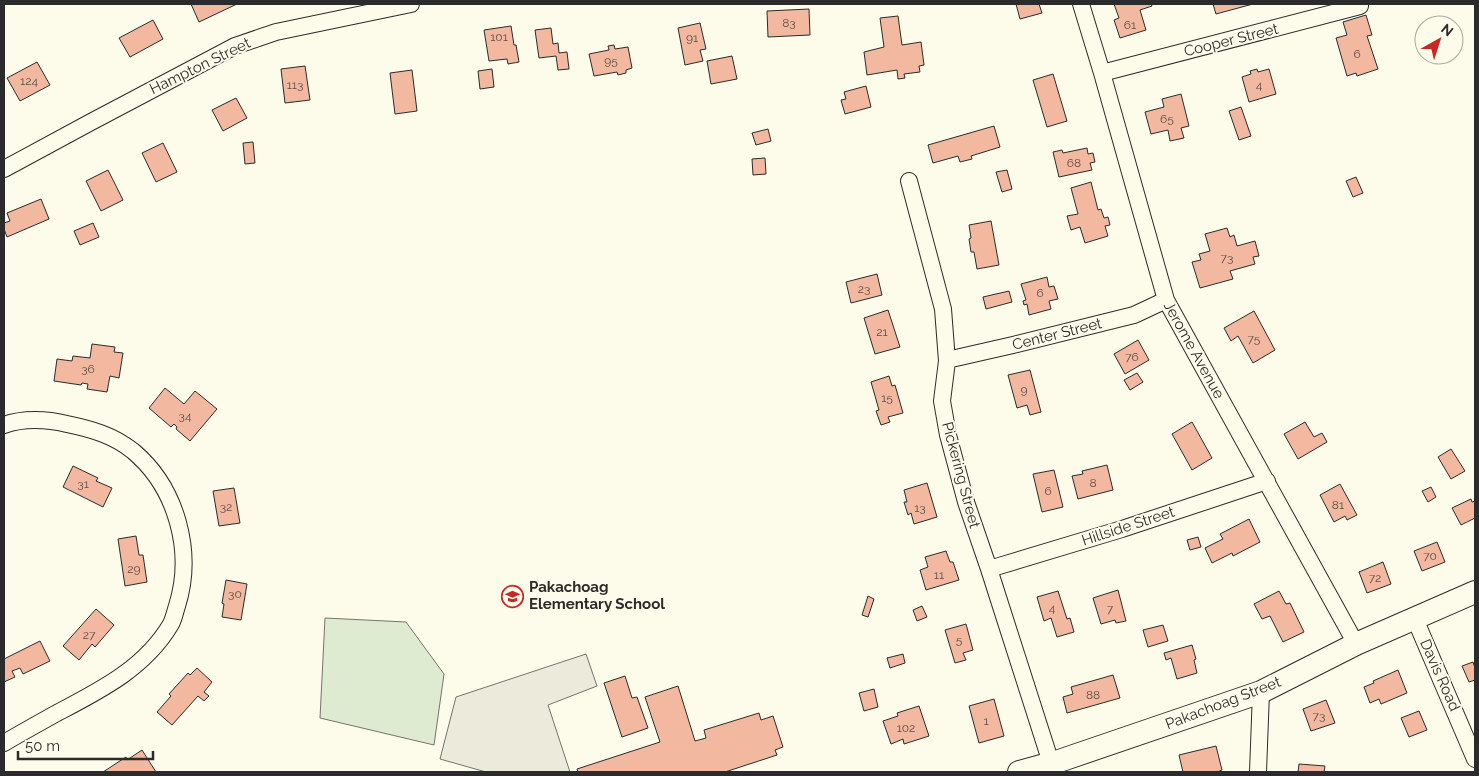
<svg xmlns="http://www.w3.org/2000/svg" width="1479" height="776" viewBox="0 0 1479 776" font-family="Raleway,sans-serif">
<rect width="100%" height="100%" fill="#fdfbea"/>
<path fill="#deebd1" stroke="#74746e" d="M325,618L406,622L444,674L434,745L320,718Z"/>
<path fill="#eceadb" stroke="#74746e" d="M586,654L597,686L548,705L570,772H486L440,759L456,697Z"/>
<path fill="#f2b8a0" stroke="#2b2b2b" d="M191,4H237L199,22Z
M1016,4H1039L1042,13L1020,19Z
M1114,4H1151L1152,6L1140,10L1146,30L1120,38L1114,20L1119,18Z
M1213,4H1253L1216,14Z
M809,9L810,35L768,37L767,11Z
M1366,15L1372,35L1367,36L1378,69L1357,76L1356,73L1347,76L1336,38L1347,35L1343,22Z
M898,16L902,45L921,42L924,65L919,66L920,72L904,74L905,78L898,79L897,70L867,75L864,52L884,47L880,18Z
M153,20L163,39L130,57L119,38Z
M700,23L706,49L700,50L703,61L685,65L678,28Z
M511,26L514,45H516L519,62L508,64L507,59L489,61L484,30Z
M551,28L553,44L558,43L559,53L567,52L569,69L558,70L556,56L539,58L535,30Z
M614,45L615,49L628,47L632,68L626,70V73L618,75L617,72L594,76L589,54L609,50L608,46Z
M732,56L737,79L711,84L707,61Z
M37,62L50,85L20,101L7,78Z
M305,66L310,100L285,103L281,69Z
M492,69L494,87L480,89L478,71Z
M1257,69L1258,72L1269,69L1276,94L1249,102L1242,77L1251,74L1250,71Z
M412,70L417,111L395,114L390,73Z
M1053,74L1067,121L1047,127L1033,80Z
M866,86L871,107L845,114L841,100L846,99L844,92Z
M1181,94L1189,126L1181,128L1184,138L1170,141L1168,130L1151,134L1145,112L1164,107L1162,99Z
M236,98L247,118L223,131L212,110Z
M1241,107L1251,136L1239,140L1229,111Z
M994,126L1000,147L971,156L972,159L960,162L958,156L933,163L928,145Z
M768,129L771,141L756,145L752,133Z
M253,142L255,163L245,164L243,143Z
M163,143L177,172L156,182L142,153Z
M1087,148L1088,154L1093,153L1095,162L1090,163L1092,170L1059,177L1053,152L1062,150L1063,153Z
M765,158L766,174L753,175L752,159Z
M108,170L123,200L101,211L86,181Z
M1007,170L1012,189L1002,192L996,172Z
M1356,177L1363,193L1353,197L1346,181Z
M1091,182L1098,210L1101,209L1104,218L1108,217L1110,225L1105,226L1108,236L1085,243L1080,227L1071,230L1067,216L1078,214L1071,188Z
M41,199L49,219L7,237L4,229V223L10,221L7,213Z
M991,221L999,265L977,269L974,252H971L969,239L971,238L969,225Z
M93,223L99,237L80,245L74,231Z
M1227,228L1230,237L1234,235L1237,246L1255,241L1259,256L1253,257L1255,264L1230,271L1233,279L1200,288L1192,262L1201,260L1199,254L1210,251L1205,234Z
M877,274L882,295L851,303L846,282Z
M1047,277L1049,287L1054,286L1058,299L1049,301L1051,309L1029,315L1027,304L1024,305L1023,301L1026,300L1021,284Z
M1009,291L1012,302L986,309L983,297Z
M888,310L900,347L875,354L864,318Z
M1254,311L1275,350L1253,363L1238,336L1231,341L1224,328Z
M1138,340L1149,360L1125,374L1114,354Z
M92,344L115,347L114,352L123,353L119,378L110,376L107,392L87,389L88,384L82,383L81,385L54,381L57,359L72,361L73,356L90,358Z
M1030,370L1041,412L1030,415L1027,405L1017,408L1008,375Z
M1137,373L1143,382L1130,390L1124,380Z
M889,376L892,386L895,385L903,413L888,417L890,422L881,425L876,411L879,410L871,382Z
M165,388L184,404L195,391L217,409L190,441L176,429L177,427L174,424L171,427L149,408Z
M1192,422L1212,458L1192,470L1172,434Z
M1305,422L1314,437L1322,433L1327,442L1298,459L1284,434Z
M1451,449L1465,471L1451,479L1438,457Z
M1107,465L1113,490L1078,499L1072,476L1083,474L1082,471Z
M73,466L98,478L96,481L112,488L103,507L63,487Z
M1054,470L1063,507L1042,512L1033,474Z
M927,483L937,517L914,524L911,513L908,515L904,502H907L904,490Z
M1340,484L1357,515L1347,520L1345,516L1334,522L1320,495Z
M1431,487L1436,497L1428,502L1422,491Z
M234,488L240,523L219,526L213,491Z
M1471,499L1472,502L1475,501V518L1461,525L1452,508Z
M1249,519L1260,542L1233,556L1232,553L1212,563L1205,548L1223,539L1220,534Z
M136,536L139,555H143L147,582L125,586L118,539Z
M1198,537L1201,547L1190,550L1187,540Z
M1437,542L1445,562L1422,571L1414,551Z
M946,551L950,562H953L959,580L926,590L920,570L928,567L925,557Z
M1383,562L1391,584L1367,593L1359,572Z
M226,580L247,584L241,620L222,617L224,604L222,603Z
M1118,590L1126,621L1116,623L1115,620L1101,624L1093,598Z
M1058,591L1067,619L1070,618L1074,632L1057,637L1051,618L1044,621L1037,597Z
M1279,591L1286,604L1290,603L1304,632L1283,642L1270,616L1262,619L1254,604Z
M868,596L874,599L868,617L862,615Z
M922,606L927,617L917,621L913,610Z
M96,609L114,625L95,647L92,644L79,660L63,646Z
M966,624L973,650L963,653L966,660L955,663L945,630Z
M1163,625L1168,641L1148,647L1143,630Z
M40,641L50,661L23,674L20,668L12,671L15,677L4,682V659Z
M1192,645L1196,659L1194,660L1197,673L1177,679L1171,658L1166,660L1164,653Z
M903,654L905,663L890,668L887,658Z
M1473,662L1475,668V680L1469,682L1462,666Z
M197,668L212,682L204,692L209,696L204,701L198,696L172,725L157,712L171,696L169,694L188,673L190,675Z
M1398,670L1407,693L1381,704L1379,699L1370,703L1364,687L1374,683L1373,681Z
M1113,675L1120,698L1067,713L1063,697L1073,694L1071,687Z
M625,676L632,698L637,697L648,728L622,737L604,683Z
M678,686L695,741L706,738L704,730L759,713L761,720L773,716L783,747L775,750L777,755L725,772H578L577,769L660,742L645,697Z
M874,689L878,707L864,711L859,693Z
M994,699L1004,736L979,743L969,706Z
M1326,700L1335,723L1311,731L1303,709Z
M919,706L929,736L904,744L903,739L891,744L883,721L898,716L897,713Z
M1419,711L1427,730L1409,737L1401,718Z
M1216,746L1222,770L1217,772H1183L1179,755Z
M142,750L156,772H103L126,757L127,760Z
M1299,764L1325,766L1324,772H1298Z"/>
<g fill="none" stroke-linecap="round" stroke-linejoin="round">
<defs>
<path id="street" d="M1081,4L1102,73L1166,300L1356,644
M1102,73L1360,6
M4,169L91,122L235,46L276,32L411,4
M909,181L943,309L947,361L942,401L948,435L966,502L989,569L1051,763V772
M947,360L1013,345L1134,315L1166,300
M4,425C23,418 47,419 67,424C91,429 113,435 133,451C177,488 194,552 177,606C175,612 174,618 171,624C145,668 101,690 57,713C39,723 21,733 4,743
M989,569L1122,529L1267,481
M1415,619L1475,759
M1258,772L1261,692"/>
<path id="secondary" d="M1019,772L1059,761L1261,692L1356,644L1475,592"/>
</defs>
<use href="#street" stroke="#2b2b2b" stroke-width="18"/>
<use href="#secondary" stroke="#2b2b2b" stroke-width="24"/>
<use href="#street" stroke="#fdfbea" stroke-width="16"/>
<use href="#secondary" stroke="#fdfbea" stroke-width="22"/>
</g>
<defs>
<symbol id="school-ring" viewBox="-11 -11 22 22"><circle r="9.5" fill="#fdfbea" stroke="#c62828" stroke-width="1.5"/><path d="M0-5L7-2L0 1L-7-2ZM-4 1L0 2.5L4 1V4Q0 6-4 4Z" fill="#c62828"/></symbol>
</defs>
<g fill-rule="evenodd">
<use href="#school-ring" x="500" y="584" width="25" height="25"/>
</g>
<g text-anchor="middle" stroke-width="4" stroke-linejoin="round" paint-order="stroke">
<g font-size="12" fill="#5d4e48">
<text x="789" y="27">83</text>
<text x="1130" y="29">61</text>
<text x="499" y="41">101</text>
<text x="692" y="42">91</text>
<text x="1357" y="58">6</text>
<text x="611" y="65">95</text>
<text x="29" y="85">124</text>
<text x="295" y="89">113</text>
<text x="1259" y="89">4</text>
<text x="1167" y="123">65</text>
<text x="1074" y="167">68</text>
<text x="1227" y="262">73</text>
<text x="864" y="293">23</text>
<text x="1040" y="297">6</text>
<text x="882" y="336">21</text>
<text x="1254" y="343">75</text>
<text x="1132" y="361">76</text>
<text x="88" y="373">36</text>
<text x="1024" y="394">9</text>
<text x="887" y="402">15</text>
<text x="185" y="420">34</text>
<text x="1093" y="487">8</text>
<text x="83" y="488">31</text>
<text x="1048" y="495">6</text>
<text x="1338" y="509">81</text>
<text x="226" y="511">32</text>
<text x="920" y="512">13</text>
<text x="1430" y="560">70</text>
<text x="134" y="573">29</text>
<text x="939" y="579">11</text>
<text x="1375" y="582">72</text>
<text x="235" y="598">30</text>
<text x="1052" y="612">4</text>
<text x="1110" y="613">7</text>
<text x="89" y="639">27</text>
<text x="959" y="644">5</text>
<text x="1093" y="699">88</text>
<text x="1319" y="720">73</text>
<text x="986" y="725">1</text>
<text x="906" y="732">102</text>
</g>
<g font-size="15" fill="#2b2b2b" stroke="#fdfbea">
<text transform="translate(1231 40) rotate(-14)" y="5">Cooper Street</text>
<text transform="translate(200 66) rotate(-26)" y="5">Hampton Street</text>
<text transform="translate(1057 334) rotate(-14)" y="5">Center Street</text>
<text transform="translate(1194 350) rotate(61)" y="5">Jerome Avenue</text>
<text transform="translate(961 475) rotate(75)" y="5">Pickering Street</text>
<text transform="translate(1128 526) rotate(-18)" y="5">Hillside Street</text>
<text transform="translate(1440 675) rotate(66)" y="5">Davis Road</text>
<text transform="translate(1223 703) rotate(-21)" y="5">Pakachoag Street</text>
</g>
<g font-size="15" font-weight="bold" fill="#2b2b2b" stroke="#fdfbea" text-anchor="start">
<text x="529" y="592">Pakachoag<tspan x="529" dy="17">Elementary School</tspan></text>
</g>
</g>
<rect width="1479" height="776" fill="none" stroke="#2b2b2b" stroke-width="10"/>
<g transform="translate(1439 40) rotate(39)"><circle r="24" fill="#fdfbea" stroke="#a9a89e"/>
<path d="M0-4L9 19L0 12L-9 19Z" fill="#c62828"/>
<text y="-8" font-size="14" font-weight="bold" text-anchor="middle" fill="#2b2b2b">N</text>
</g>
<path d="M18 751v8h135v-8" fill="none" stroke="#2b2b2b" stroke-width="2.5"/>
<text x="25" y="751" font-size="15" fill="#2b2b2b" stroke="#fdfbea" stroke-width="4" paint-order="stroke">50 m</text>
</svg>
